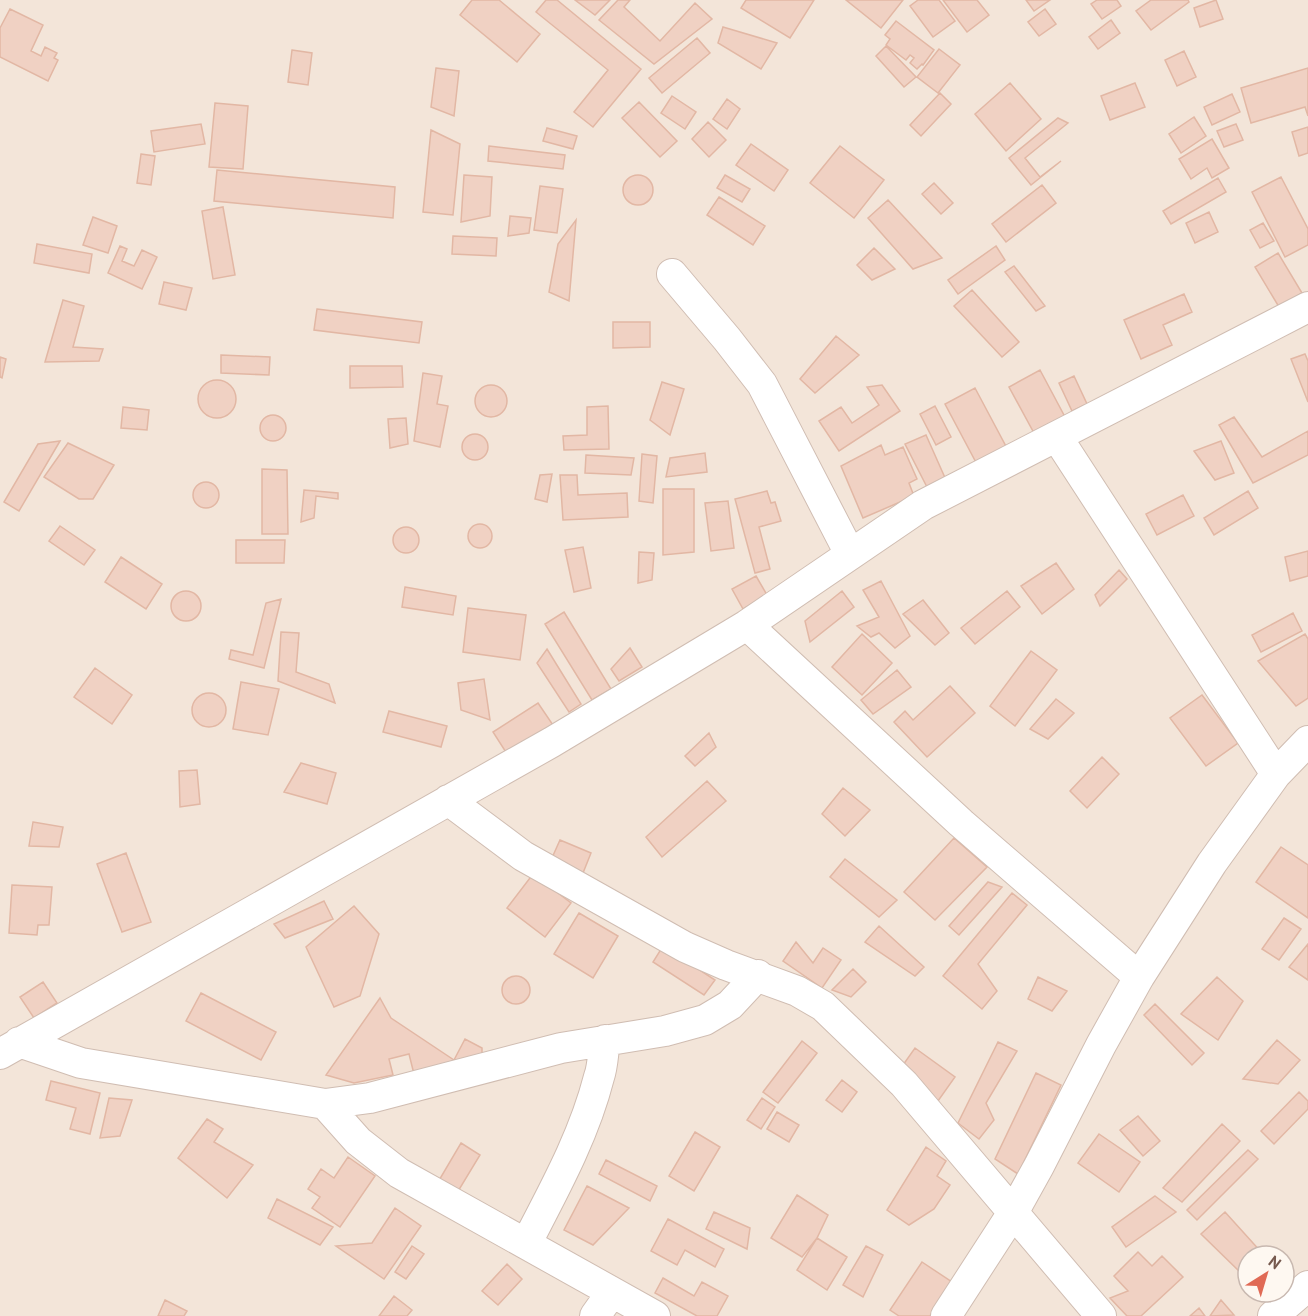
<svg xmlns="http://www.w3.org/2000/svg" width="1308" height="1316" viewBox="0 0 1308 1316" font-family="'PT Sans',sans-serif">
<rect width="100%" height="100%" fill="#fcf4ea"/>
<path fill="#f3e5d9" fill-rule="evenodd" d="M0,0H1308V1316H0ZM1248,1256H1284V1292H1248Z"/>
<path fill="#f0d1c3" stroke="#e2b7a4" stroke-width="1.5" d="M472,0H499L540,34L517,62L460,15Z
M546,0H557L641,69L593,127L574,112L608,70L536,12Z
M575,0H610L595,15Z
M618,0H630L624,7L660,41L695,3L712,19L654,64L599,20Z
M746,0H814L790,38L741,8Z
M846,0H903L881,28Z
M918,0H939L955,21L933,37L910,6Z
M943,0H977L989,15L967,32Z
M1026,0H1050L1034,11Z
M1097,0H1117L1121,6L1102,19L1091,4Z
M1151,0H1188L1189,2L1151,30L1136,11Z
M1216,0L1223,19L1200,27L1194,8Z
M10,9L43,25L31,51L41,56L45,47L57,53L54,58L58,60L48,81L0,57V28Z
M1045,9L1056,24L1039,36L1028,22Z
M1111,20L1120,33L1098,49L1089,37Z
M896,21L934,50L923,65L922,64L917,69L910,63L914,58L910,55L906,60L886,45L890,39L885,35Z
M723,27L777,43L761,69L718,43Z
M697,38L710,53L662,93L649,78Z
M886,46L916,77L904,87L876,56Z
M939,49L960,65L938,93L917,77Z
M292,50L312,53L308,85L288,82Z
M1184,51L1196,77L1177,86L1165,60Z
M436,68L459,71L454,116L431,107Z
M1308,68V116L1305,107L1251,123L1241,88Z
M1010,83L1041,119L1006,151L975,114Z
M1135,83L1145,107L1110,120L1101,96Z
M940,93L951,104L921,136L910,125Z
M1232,94L1240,112L1212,125L1204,107Z
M672,96L696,112L685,129L661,113Z
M727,99L740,109L727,129L713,119Z
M639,102L677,141L660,157L622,118Z
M215,103L248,106L243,169L209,167Z
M1194,117L1206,136L1181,153L1169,134Z
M1058,118L1068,123L1025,158L1040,177L1061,161L1031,185L1009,158Z
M708,122L726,140L709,157L692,139Z
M201,124L205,144L154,152L151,131Z
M1236,124L1243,140L1224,147L1217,131Z
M1308,127V153L1299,156L1292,132Z
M547,128L577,136L573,149L543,141Z
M431,130L460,144L453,215L423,212Z
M1212,139L1229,168L1212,178L1207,168L1191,179L1179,159Z
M751,144L788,170L774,191L736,165Z
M489,146L565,155L563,169L488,161Z
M840,146L884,180L854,218L810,183Z
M141,154L155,156L151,185L137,183Z
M217,170L395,187L393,218L214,201Z
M623 190a15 15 0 1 1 30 0a15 15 0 1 1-30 0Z
M464,175L492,177L490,216L461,222Z
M725,175L750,189L742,202L717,188Z
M1281,177L1308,229V245L1285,257L1252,192Z
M1218,178L1226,192L1171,224L1163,211Z
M934,183L953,203L941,214L922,194Z
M1042,185L1056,203L1006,242L992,224Z
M540,186L563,189L557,233L534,230Z
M719,197L765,226L753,245L707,215Z
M888,200L942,258L913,269L868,218Z
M223,207L235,275L213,279L202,211Z
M1209,212L1218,232L1195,243L1186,223Z
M510,216L531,218L529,233L508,236Z
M93,217L117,226L108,253L83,245Z
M576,220L569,301L549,292L558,244Z
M1263,223L1274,241L1260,248L1250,230Z
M453,236L497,238L496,256L452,254Z
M37,244L92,254L89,273L34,263Z
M120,246L127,249L122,261L134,266L142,250L157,257L142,289L108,273Z
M996,246L1005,260L958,294L948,280Z
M874,248L895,269L872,280L857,265Z
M1278,253L1302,293L1279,307L1255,267Z
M1014,266L1045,306L1036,311L1005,272Z
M164,282L192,288L186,310L159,304Z
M972,290L1019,342L1002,357L954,306Z
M1184,294L1192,312L1163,325L1172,345L1141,359L1124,320Z
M63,300L84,306L73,347L103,349L99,361L45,362Z
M317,309L422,322L419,343L314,330Z
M613,322H650V347L613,348Z
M836,336L859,355L815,393L800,379Z
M1305,354L1308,361V402L1291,359Z
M221,355L270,357L269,375L221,373Z
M0,357L6,359L2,378L0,377Z
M350,366H402L403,387L350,388Z
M1040,370L1065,417L1034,433L1009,387Z
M423,373L442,376L437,404L448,406L440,447L414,441Z
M1074,376L1087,404L1072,411L1059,383Z
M198 399a19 19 0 1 1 38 0a19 19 0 1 1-38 0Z
M662,382L684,389L670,435L650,420Z
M882,385L900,411L839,451L819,421L841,407L852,423L879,405L867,387Z
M475 401a16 16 0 1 1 32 0a16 16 0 1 1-32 0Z
M975,388L1009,452L979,468L945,404Z
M608,406L609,449L564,450L563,436L587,435V407Z
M935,406L951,437L936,445L920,414Z
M123,407L149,410L147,430L121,428Z
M260 428a13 13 0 1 1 26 0a13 13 0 1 1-26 0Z
M1234,417L1262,457L1308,431V455L1253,483L1219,425Z
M406,418L408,444L390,448L388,419Z
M462 447a13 13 0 1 1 26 0a13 13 0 1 1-26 0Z
M926,435L946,480L929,491L905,444Z
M60,441L19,511L4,502L38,444Z
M1221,441L1234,473L1215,480L1194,451Z
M68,443L114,465L93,499H79L44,477Z
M881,445L885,455L903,447L917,479L909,483L914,496L863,518L841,466Z
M705,453L707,472L666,477L670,458Z
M642,454L657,456L653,503L639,501Z
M586,455L634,458L631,475L585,473Z
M262,469L287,470L288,534H262Z
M552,474L547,502L535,499L540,475Z
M560,475H577L578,495L627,493L628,517L563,520Z
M193 495a13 13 0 1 1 26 0a13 13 0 1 1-26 0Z
M663,489H694V552L663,555Z
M304,490L338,493V499L316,496L314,518L301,522Z
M767,491L771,503L775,502L781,521L759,527L770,569L755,573L735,499Z
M1248,491L1258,508L1214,535L1204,518Z
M1183,495L1194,516L1157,535L1146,514Z
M728,501L734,548L711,551L705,503Z
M468 536a12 12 0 1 1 24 0a12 12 0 1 1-24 0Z
M60,526L95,550L84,565L49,541Z
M393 540a13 13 0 1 1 26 0a13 13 0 1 1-26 0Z
M236,540H285L284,563H236Z
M583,547L591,588L574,592L565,550Z
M1308,551V576L1290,581L1285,557Z
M639,552L654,553L652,580L638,583Z
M121,557L162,584L146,609L105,582Z
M1056,563L1074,589L1042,614L1021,586Z
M1119,570L1127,579L1100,606L1095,595Z
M756,576L767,595L743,609L732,589Z
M881,581L910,636L895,648L879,633L871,637L857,626L879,617L863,590Z
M405,587L456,596L453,615L402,607Z
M842,591L854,607L810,642L805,621Z
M1007,591L1020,607L975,644L961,628Z
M171 606a15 15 0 1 1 30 0a15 15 0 1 1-30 0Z
M281,599L264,668L229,659L231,650L253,655L266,603Z
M923,600L949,633L935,645L903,614Z
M468,608L526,615L520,660L463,652Z
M564,612L611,689L592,700L545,624Z
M1293,613L1302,631L1261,652L1252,635Z
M281,632L299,633L296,672L329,684L335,703L278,681Z
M862,634L892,663L862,695L832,667Z
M1305,634L1308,639V698L1296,706L1258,661Z
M630,648L642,667L619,681L611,669Z
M547,649L581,704L569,712L537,663Z
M1031,651L1057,670L1015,726L990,706Z
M95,668L132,695L112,724L74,697Z
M897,670L911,687L873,714L861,700Z
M484,679L490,720L461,710L458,683Z
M241,682L279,689L268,735L233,729Z
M950,686L975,713L927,757L894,722L905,711L913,720Z
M192 710a17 17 0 1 1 34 0a17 17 0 1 1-34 0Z
M1202,695L1238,743L1206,766L1170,718Z
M1056,699L1074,713L1048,739L1030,729Z
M538,703L555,728L509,757L493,732Z
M389,711L447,726L441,747L383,732Z
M709,733L716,747L695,766L685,756Z
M1102,757L1119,774L1087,808L1070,791Z
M301,763L336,773L327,804L284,792Z
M197,770L200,804L180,807L179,771Z
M707,781L726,801L662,857L646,837Z
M843,788L870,810L845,836L822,814Z
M33,822L63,827L59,847L29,846Z
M954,838L987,867L935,920L904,892Z
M560,840L591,853L583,873L551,860Z
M1281,847L1308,865V918L1256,882Z
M126,853L151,922L122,932L97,864Z
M845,859L897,900L879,917L830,877Z
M533,874L571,903L545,937L507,908Z
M988,882L1002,887L959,935L949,926Z
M12,885L52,887L49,925H38L37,935L9,933Z
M1012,893L1027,905L978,964L997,991L982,1009L943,976Z
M324,901L333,919L285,938L274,924Z
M354,906L379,934L360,996L334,1007L306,947Z
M579,913L618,936L593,978L554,954Z
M1284,918L1301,929L1279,960L1262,949Z
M879,926L924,967L915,976L865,942Z
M796,942L813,963L823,948L841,960L822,988L783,961Z
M1308,944V980L1289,967Z
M663,946L715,980L704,995L653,962Z
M853,969L866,982L851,997L832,990Z
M502 990a14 14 0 1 1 28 0a14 14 0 1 1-28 0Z
M1038,977L1067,991L1052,1011L1028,999Z
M1217,977L1243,1001L1218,1040L1181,1014Z
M43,982L57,1003L34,1018L20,997Z
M201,993L276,1032L261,1060L186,1021Z
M380,998L391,1018L454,1060L465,1039L482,1048V1058L414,1074L409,1054L389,1059L393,1075L354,1083L326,1075Z
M1155,1004L1204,1053L1192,1065L1144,1015Z
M1277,1040L1300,1060L1278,1084L1243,1079Z
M802,1041L817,1053L778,1103L763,1092Z
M998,1042L1017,1051L986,1103L994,1120L979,1139L958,1123Z
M915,1048L955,1077L938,1101L898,1072Z
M1036,1073L1061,1085L1018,1174L995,1159Z
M842,1080L857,1092L842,1112L826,1100Z
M51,1081L100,1093L90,1134L70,1129L76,1108L46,1100Z
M1299,1092L1308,1101V1109L1274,1144L1261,1131Z
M109,1098L132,1100L120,1136L100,1138Z
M762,1098L775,1107L761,1129L747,1120Z
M777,1112L799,1125L789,1142L767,1129Z
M1138,1116L1160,1141L1143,1156L1120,1130Z
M207,1119L223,1129L214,1142L253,1165L227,1198L178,1158Z
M1222,1124L1240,1141L1182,1202L1163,1188Z
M695,1132L720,1147L694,1191L669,1176Z
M1099,1134L1140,1162L1119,1192L1078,1163Z
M461,1143L480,1155L457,1193L438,1182Z
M926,1147L946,1161L937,1176L950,1185L934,1209L909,1225L887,1210Z
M1248,1150L1258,1159L1197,1220L1187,1210Z
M348,1157L375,1176L340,1227L312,1208L320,1197L308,1189L321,1169L334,1178Z
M606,1160L657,1186L650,1201L599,1174Z
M587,1186L629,1208L593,1245L564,1230Z
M797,1195L828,1215L817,1238L802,1257L771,1238Z
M1155,1196L1176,1212L1126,1247L1112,1227Z
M277,1199L333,1227L320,1245L268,1218Z
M395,1208L421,1226L384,1279L336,1246L372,1243Z
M714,1212L750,1228L747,1249L706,1229Z
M1225,1212L1262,1253L1259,1256H1248V1267L1242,1274L1201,1234Z
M668,1219L724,1249L715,1267L685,1250L677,1265L651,1251Z
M817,1238L847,1257L827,1290L797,1270Z
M412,1246L424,1254L406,1279L395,1272Z
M866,1246L883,1255L863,1297L843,1285Z
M1138,1252L1152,1266L1162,1256L1183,1277L1141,1316H1127L1110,1298L1128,1291L1114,1276Z
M922,1262L952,1282L930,1316H899L890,1310Z
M507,1264L522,1279L498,1305L482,1291Z
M663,1278L694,1296L702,1282L728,1296L717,1316H697L655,1293Z
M394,1296L412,1310L407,1316H379Z
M165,1300L187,1311L184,1316H158Z
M1221,1300L1234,1315L1210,1316Z
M1199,1308L1205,1316H1190Z"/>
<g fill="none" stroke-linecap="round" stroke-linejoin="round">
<defs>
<path id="street" d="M672,274L727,339L762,384L850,554
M1057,437L1276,774
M747,625L961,823L1139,977
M448,800L523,856L685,947L726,965L797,991L823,1006L904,1084L1101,1316
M19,1042L81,1063L325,1104L370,1098L561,1048L665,1031L705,1020L730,1005L758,975
M0,1054L552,742L747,625L923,505L1308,307
M325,1104L358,1141L399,1173L655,1316
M526,1244C554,1190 584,1136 599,1077C603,1066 603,1052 605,1040
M595,1316L612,1292
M946,1316L1014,1211L1039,1166L1101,1045L1139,977L1212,863L1276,774L1308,741
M1273,1316L1308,1286"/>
</defs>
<use href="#street" stroke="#d0bdb2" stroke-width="32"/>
<use href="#street" stroke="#fff" stroke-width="30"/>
</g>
<g transform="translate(1266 1274) rotate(37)"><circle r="28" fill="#fef8f1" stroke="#c8b8b0" stroke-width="1.5"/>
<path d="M0-4.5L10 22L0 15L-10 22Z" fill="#e06a55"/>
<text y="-9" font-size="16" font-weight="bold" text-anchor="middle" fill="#76594e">N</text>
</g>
</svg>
